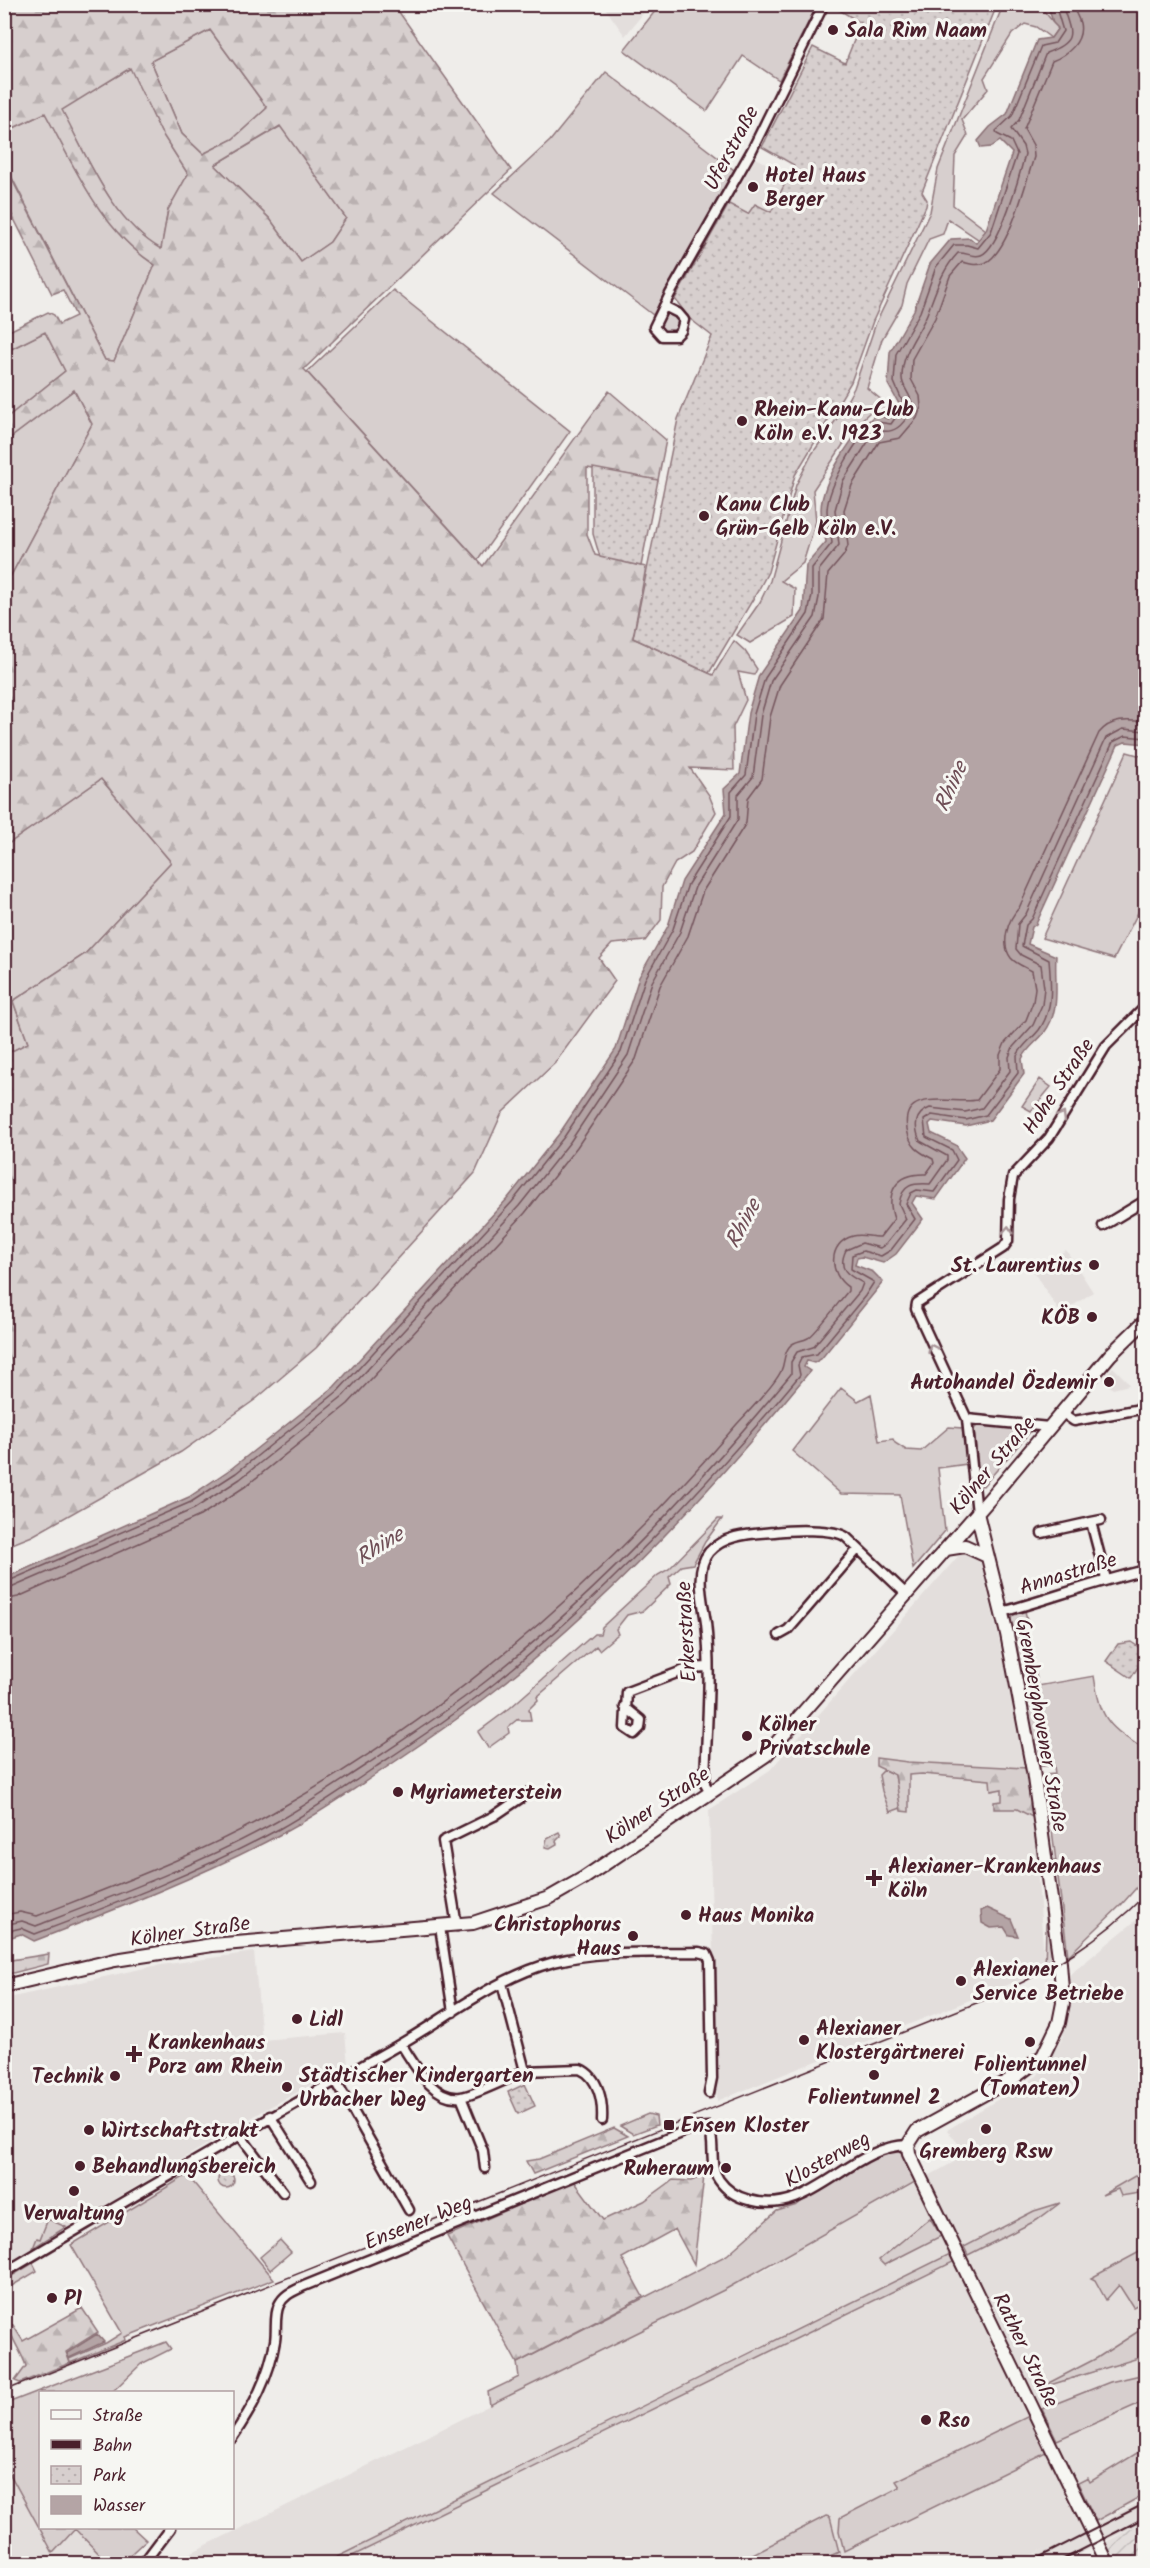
<svg xmlns="http://www.w3.org/2000/svg" width="1150" height="2568" viewBox="0 0 1150 2568" font-family="Kalam,sans-serif">
<defs>
<pattern id="industrial-furrows" width="10" height="10" patternUnits="userSpaceOnUse" patternTransform="scale(1.5)"><rect width="10" height="10" fill="#e3dedc"/><path d="M-1 1l2-2M0 10L10 0M9 11l2-2" fill="none" stroke="#c4bebd"/></pattern>
<pattern id="forest-firs" width="22" height="20" patternUnits="userSpaceOnUse" patternTransform="scale(1.5)"><rect width="22" height="20" fill="#d7cfce"/><path d="M5 1l3.5 6h-7zM16 11l3.5 6h-7z" fill="#bab1b1"/></pattern>
<pattern id="park-dots" width="8" height="8" patternUnits="userSpaceOnUse" patternTransform="scale(1.5)"><rect width="8" height="8" fill="#d7cfce"/><path d="M2 2h.1M6 6h.1" fill="none" stroke="#bab1b1" stroke-width="1.8" stroke-linecap="round"/></pattern>
</defs>
<rect width="100%" height="100%" fill="#efedea"/>
<filter id="ink" filterUnits="userSpaceOnUse"><feTurbulence type="fractalNoise" baseFrequency=".0167" numOctaves="2"/><feDisplacementMap in="SourceGraphic" scale="12" xChannelSelector="R" yChannelSelector="G"/><feConvolveMatrix kernelMatrix="1 2 1 2 8 2 1 2 1" color-interpolation-filters="sRGB"/></filter>
<g filter="url(#ink)">
<path fill="#e3dedc" fill-rule="evenodd" d="M603,5H650L625,36Z
M756,158L789,175L771,212L749,215L729,204Z
M1066,1250L1093,1292L1061,1314L1033,1271Z
M1113,1367L1127,1381L1129,1385L1113,1389L1103,1379Z
M961,1553H971L981,1563L1029,1765L1045,1970L717,2101L709,1810L770,1770Z
M1145,1913V2170L1101,2194L1119,2189L1121,2196L1145,2192V2249L1091,2278L1095,2279L1105,2300L1119,2285L1133,2306L1145,2301V2327L1097,2358L1041,2387L1145,2356V2374L1110,2382L1042,2409L1057,2440L1145,2401V2448L1089,2482L1088,2478L1096,2521L1145,2494V2497L1088,2528L1145,2499V2521L1062,2563H1017L1045,2549L1014,2563H814L839,2552L830,2517L743,2559L745,2563H338L953,2262L826,2314L325,2563L168,2564L438,2431L514,2393L513,2390L520,2387L521,2390L586,2358L585,2355L592,2352L593,2354L658,2323V2320L664,2317L666,2319L726,2290L725,2287L731,2284L733,2286L775,2264L774,2261L780,2258L782,2260L819,2234L821,2236L854,2217L853,2214L859,2211L861,2213L954,2162L966,2153L947,2130L1037,2076L1061,2041L1070,2012L1068,1976ZM1060,2203L1037,2220L968,2255L964,2247L1034,2211ZM1046,2452L858,2544L844,2551L839,2531L840,2518L900,2487L897,2481Z
M254,1952L262,2040L345,2033L348,2065L268,2108L11,2261L4,2258V1999L154,1966Z
M4,2465L53,2552L75,2529L108,2563H5Z"/>
<path fill="url(#industrial-furrows)" d="M1145,2521V2563H1117L1106,2542Z"/>
<path fill="#d7cfce" stroke="#90777c" stroke-width="1.5" d="M660,5V4L817,5L779,80L743,56L707,111L624,50Z
M1003,5H1039L1058,28L1051,38L1036,27L1025,24L1012,34L984,78L988,89L962,120L968,135L955,156L953,205L986,230L993,249L948,219L943,234L929,239L907,284L902,305L882,339L867,388L917,429L871,411L856,425L813,490L816,521L803,563L781,581L795,589L794,617L750,643L737,635L760,602L770,581L796,485L812,454L838,417L854,388L876,323L930,212L938,169Z
M210,30L267,108L233,139L203,154L182,134L151,61Z
M131,68L161,132L188,174L168,210L161,250C112,221 88,158 61,109Z
M606,72L734,170L653,315L494,193L550,141Z
M45,113C75,168 101,230 155,265L114,361L105,360L5,164V132Z
M281,126L346,218L330,242L301,262L270,219L215,165Z
M393,290L570,431L478,560L307,372Z
M660 323a10 10 0 1 1 20 0a10 10 0 1 1-20 0Z
M45,332L65,371L5,419V352Z
M74,390L92,424L5,587V442Z
M1127,752L1145,757V899L1114,959L1042,938Z
M101,779L171,862L85,954L13,1001L28,1043L5,1055V846Z
M1040,1079L1051,1087L1031,1111L1022,1106Z
M841,1388L858,1401L871,1394L879,1441L893,1439L895,1443L906,1450L921,1451L949,1427L962,1428L967,1464L938,1468L945,1531L913,1569L900,1495L841,1494L792,1451Z
M978,1425L1025,1428L1030,1432L983,1486L980,1485L974,1429Z
M718,1519H722L705,1542L693,1564L681,1566L669,1577L671,1584L643,1611L627,1615L616,1629L618,1634L599,1650L596,1646L537,1697L538,1700L529,1709L531,1720H518L519,1718L508,1727L509,1733L488,1748L478,1732L510,1708L594,1634H600L602,1627L658,1575L669,1569Z
M1025,1610L1038,1686L1094,1676C1101,1721 1108,1726 1145,1750V1878L1122,1904L1068,1956L1045,1775L1055,1774L1054,1766H1038L1010,1621L1013,1614Z
M884,1770L895,1775L901,1808L890,1812L882,1791L879,1775Z
M1049,1919L1057,1960H1054V1965L1045,1970L1046,1924Z
M894,2150L901,2153L915,2182L726,2289L490,2405L488,2392L519,2377L517,2363L727,2255L777,2211L797,2205L817,2189L882,2153Z
M1145,2170V2192L1121,2196L1118,2189L1102,2195Z
M187,2175L274,2279L125,2337L126,2340L70,2363L69,2359L106,2343L122,2333L71,2245Z
M1060,2203L1037,2220L968,2255L964,2247L1034,2211Z
M930,2218L941,2236L884,2265L879,2260Z
M48,2219L66,2227L33,2248L37,2238L40,2239Z
M280,2240L291,2252L270,2270L260,2257Z
M1145,2249V2301L1133,2307L1119,2285L1106,2300L1095,2280L1091,2278Z
M950,2254L953,2262L338,2563H325Z
M33,2263L37,2271L5,2290V2280Z
M1145,2327V2356L1037,2389L1097,2358Z
M166,2342L171,2349L141,2364L112,2392H40V2528H133L146,2540L121,2563H108L75,2529L53,2553L5,2465V2404Z
M1145,2374V2401L1057,2440L1042,2409L1110,2382Z
M1029,2416L1046,2452L844,2551L839,2531L840,2518L900,2487L896,2481Z
M1145,2448V2494L1096,2521L1078,2483L1088,2478L1090,2482Z
M826,2516L830,2517L839,2552L814,2563H745L743,2559Z"/>
<path fill="url(#forest-firs)" stroke="#90777c" stroke-width="1.5" fill-rule="evenodd" d="M5,5H394L511,170L304,369L483,566L609,391L666,440L658,480L587,468V534L595,555L646,567L633,638L713,675L734,641L745,651L757,669L754,675L738,672L746,700L733,727L734,770L690,768L709,795L716,812L692,852L675,863L662,887L661,920L645,941L612,944L599,958L615,981L555,1063L502,1113L475,1173L316,1348L256,1399L181,1452L32,1536L5,1547L4,1055L28,1043L13,1001L85,954L171,862L101,779L5,846V587L92,424L74,390L5,442V419L65,371L45,332L5,352V333L48,312L54,315L59,324L76,316L63,290L52,294L5,201L4,164L105,360L114,361L155,265C101,230 75,168 45,113L5,132ZM210,30L267,108L233,139L203,154L182,134L151,61ZM130,68L161,132L188,174L168,210L161,249C112,221 88,158 62,110ZM280,126L346,218L330,242L301,262L270,219L215,165Z
M876,1758L908,1762L1027,1768L1034,1818L1017,1809H994V1802L1002,1801V1789L991,1791L990,1780L922,1774L909,1775V1812L901,1811L895,1775L876,1766Z
M49,1954L48,1964L5,1975V1961Z
M648,2114L656,2116L657,2125L633,2134L620,2126Z
M614,2128L628,2136L533,2174L526,2161L539,2159Z
M704,2176L694,2264L675,2229L622,2258L643,2297L517,2363L447,2236L574,2181L603,2220L644,2201L673,2180L691,2181Z
M82,2308L98,2332L66,2352L70,2363L20,2383L15,2381L26,2366C21,2350 11,2340 8,2324L13,2325L23,2341Z"/>
<path fill="url(#park-dots)" stroke="#90777c" stroke-width="1.5" d="M831,5H997L922,192L927,200L926,206L873,321L851,382L795,475L768,572L759,589L709,673L633,638L678,419L712,336L689,318L675,299L729,204L748,214L755,204L771,212L794,165L762,147L813,47L845,63L861,23Z
M593,468L658,480L641,566L600,557L593,534Z
M1131,1642L1140,1648L1142,1661L1131,1678L1106,1661L1118,1644Z
M559,1832L561,1836L556,1841L557,1844L550,1848L545,1847L547,1838Z
M525,2084L535,2106L518,2114L508,2092Z
M218 2180a8 8 0 1 1 16 0a8 8 0 1 1-16 0Z"/>
<path fill="#b4a4a5" stroke="#8a6f74" stroke-width="1.5" d="M1048,5H1145L1146,744L1125,742L1118,745L1036,924L1032,927L1028,944L1056,956C1054,983 1062,1009 1044,1033C1037,1042 1027,1048 1022,1059L1024,1074L990,1120L966,1126L932,1121L929,1124L931,1133L956,1145L965,1158L936,1199L916,1196L912,1203L923,1219L896,1254L883,1263L862,1257L857,1258L855,1265L873,1272L883,1282L821,1359L814,1363L807,1361L804,1367L810,1371C718,1483 611,1600 497,1689C460,1718 420,1745 381,1771C348,1793 316,1816 281,1834C202,1876 117,1909 34,1941L21,1934L5,1939V1578L189,1497L232,1468L334,1387L508,1198L559,1134L616,1049L639,977L668,926L682,881L726,813L724,789L740,774L748,713L759,675L803,611L806,565L826,542C824,532 821,520 821,509C822,481 854,430 877,414L888,419L899,404L888,384L890,352L914,310L930,264L951,239L970,238L976,243L986,230L1012,153L1000,141L991,147L981,148L978,141L990,127L1007,114L1037,40L1051,38L1058,28L1053,23Z
M987,1908L1011,1919L1018,1936L1009,1935L1004,1927L991,1928L982,1923L981,1911Z
M97,2334L104,2342L69,2358L67,2353Z"/>
<g fill="none" stroke-linecap="round" stroke-linejoin="round">
<path stroke="#74545c" stroke-width="1.5" d="M4,1583L191,1502L236,1473L338,1391L512,1202L564,1137L621,1052L645,979L673,929L688,884L731,816V792L746,775L754,714L765,678L808,614L812,595V568L832,543C831,532 827,521 827,510C828,487 858,433 877,422L891,424L904,405L894,382L896,354L920,312L936,267L954,245H967L978,248L991,232L1017,154L1011,141L997,134L996,131L1012,116L1041,46L1055,43L1063,31L1055,4
M4,1591L194,1509L240,1479L343,1396L519,1206L570,1142L628,1055L652,982L680,932L695,887L738,819V795L753,777L761,715L771,681L815,617L819,597V570L839,545L835,510L843,481L873,434L878,430C894,435 903,425 910,412C917,398 901,389 902,377C902,351 918,336 927,314C936,291 941,271 958,253C966,252 973,258 981,255C1000,248 1020,174 1025,154L1023,146L1011,129L1019,120L1046,53C1080,40 1070,32 1062,4
M4,1600L18,1597L200,1516L246,1486L348,1404L525,1213L577,1147L636,1059L660,986L688,936L703,891L746,823L748,798L762,779L770,717L780,685L824,619L828,574L844,555L848,546L844,510L852,485L879,442L900,438L917,418L921,407L920,396L911,379L912,359L935,318L950,276L962,262C970,264 977,266 985,263C1009,252 1026,182 1034,157L1033,145L1024,129L1052,61C1067,55 1084,42 1080,23C1078,16 1074,11 1072,4
M4,1915L20,1912L37,1916C116,1885 198,1855 272,1813C449,1714 605,1577 737,1424C748,1412 775,1385 781,1371C785,1363 783,1355 789,1347C795,1340 801,1342 808,1338C815,1335 841,1299 848,1291V1287C829,1275 827,1243 853,1236C863,1233 871,1238 880,1237L894,1219C885,1192 896,1173 926,1174L934,1163L933,1159C919,1152 910,1147 907,1129C900,1086 955,1105 977,1100L1000,1069V1055L1005,1043L1026,1020L1033,1002L1035,988L1032,971C1025,967 1016,964 1011,958C1000,944 1008,919 1019,908L1099,733C1111,718 1128,720 1146,722
M4,1925L22,1921L36,1926C117,1895 200,1864 276,1822C308,1804 338,1783 369,1763C410,1735 451,1709 490,1678C601,1590 700,1483 791,1374V1362L797,1352L813,1347L860,1291L863,1283C847,1275 837,1269 846,1250L862,1243L880,1248L886,1244L906,1219L899,1204C902,1184 913,1183 930,1184L947,1160V1156L920,1141C914,1127 914,1114 930,1108L965,1112L982,1108L1010,1071L1009,1057L1013,1047L1033,1025L1042,1005L1044,988L1041,965L1021,955L1016,949L1018,924L1026,914L1106,738L1123,729L1146,731
M4,1932L21,1928L35,1934C118,1903 201,1871 279,1829C313,1810 345,1788 377,1766C417,1740 457,1713 495,1683C607,1593 708,1485 800,1375L798,1365L802,1357L817,1354L865,1296L874,1282L851,1269L852,1255L863,1251L881,1256L891,1250L915,1219L906,1204L911,1193L917,1190L934,1192L957,1160L952,1150L926,1137L924,1120L932,1115L966,1120L986,1115L1018,1073L1017,1056C1022,1045 1032,1039 1039,1030C1054,1009 1051,984 1049,960L1022,946L1026,925L1032,919L1113,742L1125,736L1146,738"/>
<defs>
<path id="street" d="M664,306L678,313L684,320L681,331L676,336H662L654,327L670,294L752,150L824,4
M1103,1226L1146,1200
M1061,1412L1074,1421L1146,1408
M967,1419L1049,1427
M977,1513L967,1419L916,1309L917,1303L1003,1248L1008,1241L1009,1199L1013,1176L1049,1138L1106,1046L1146,1006
M1091,1522L1101,1520
M1042,1533L1091,1522L1106,1579
M1002,1612C1050,1599 1097,1581 1146,1570
M779,1635L788,1630L858,1549
M625,1707L641,1720L640,1728L634,1734L625,1728L627,1692L690,1668L707,1667
M710,1793L705,1784C706,1731 712,1676 706,1623C703,1601 694,1570 709,1552C725,1534 752,1534 774,1532C789,1530 834,1528 846,1537L905,1593
M457,1926L443,1841L494,1816L528,1793
M440,1927L453,2012
M502,1983L525,2071L580,2069C599,2077 603,2102 602,2120
M401,2044C414,2063 432,2101 461,2097C473,2096 511,2077 525,2071
M336,2081L409,2210
M461,2097L483,2151L485,2168
M270,2116L311,2181
M239,2134L283,2192
M4,2273C132,2196 261,2123 390,2050C444,2020 494,1978 554,1962C600,1950 651,1953 699,1952L707,1954L710,1961L712,2078L709,2093
M232,2438C253,2407 269,2378 275,2341C277,2330 274,2315 279,2305C284,2294 294,2291 304,2286L693,2128L709,2127C716,2144 708,2164 719,2180C726,2190 737,2197 749,2200C811,2218 849,2146 908,2145
M143,2564L170,2528"/>
<path id="secondary" d="M977,1513L1007,1634L1033,1771L1060,1963L1063,2003L1059,2023L1043,2056L1015,2077L917,2131L908,2145L909,2154L1108,2564
M946,1549L965,1546L987,1556
M4,1986L115,1960L212,1945L473,1923L549,1898L584,1878L766,1755L993,1495L1110,1355L1146,1320"/>
</defs>
<use href="#street" stroke="#4a1f2b" stroke-width="13"/>
<use href="#secondary" stroke="#4a1f2b" stroke-width="16"/>
<use href="#street" stroke="#f6f6f2" stroke-width="8"/>
<use href="#secondary" stroke="#f6f6f2" stroke-width="12"/>
<path stroke="#4a1f2b" stroke-width="1.5" d="M4,2391L994,1996C1051,1970 1101,1940 1146,1894"/>
<path stroke="#4a1f2b" stroke-width="2" d="M1026,2564L1146,2503
M1054,2564L1146,2517"/>
</g>
<defs><path id="oneway-chevron" d="M-2-3.5L2.5 0L-2 3.5" fill="none" stroke-width="1.6" stroke-linecap="round" stroke-linejoin="round" transform="scale(1.5)"/></defs>
<g stroke="#a99598">
<use href="#oneway-chevron" transform="translate(1062 1116) rotate(-59)"/>
<use href="#oneway-chevron" transform="translate(1008 1230) rotate(-87)"/>
<use href="#oneway-chevron" transform="translate(932 1348) rotate(-115)"/>
</g>
</g>
<g fill="#4a1f2b" stroke="#f6f6f2" stroke-width="2">
<circle cx="833" cy="30" r="6"/>
<circle cx="753" cy="187" r="6"/>
<circle cx="742" cy="421" r="6"/>
<circle cx="704" cy="516" r="6"/>
<circle cx="1094" cy="1265" r="6"/>
<circle cx="1092" cy="1317" r="6"/>
<circle cx="1109" cy="1382" r="6"/>
<circle cx="747" cy="1736" r="6"/>
<circle cx="398" cy="1792" r="6"/>
<path d="M871 1869h6v6h6v6h-6v6h-6v-6h-6v-6h6z"/>
<circle cx="686" cy="1915" r="6"/>
<circle cx="633" cy="1936" r="6"/>
<circle cx="961" cy="1981" r="6"/>
<circle cx="297" cy="2019" r="6"/>
<circle cx="804" cy="2040" r="6"/>
<circle cx="1030" cy="2042" r="6"/>
<path d="M131 2045h6v6h6v6h-6v6h-6v-6h-6v-6h6z"/>
<circle cx="874" cy="2075" r="6"/>
<circle cx="115" cy="2076" r="6"/>
<circle cx="287" cy="2087" r="6"/>
<rect x="663" y="2119" width="12" height="12" rx="3"/>
<circle cx="986" cy="2129" r="6"/>
<circle cx="89" cy="2130" r="6"/>
<circle cx="80" cy="2166" r="6"/>
<circle cx="726" cy="2168" r="6"/>
<circle cx="74" cy="2191" r="6"/>
<circle cx="52" cy="2298" r="6"/>
<circle cx="926" cy="2420" r="6"/>
</g>
<g text-anchor="middle" stroke-width="6" stroke-linejoin="round" paint-order="stroke">
<g font-size="21" font-weight="bold" fill="#4a1f2b" stroke="#f6f6f2" text-anchor="start">
<text x="845" y="37">Sala Rim Naam</text>
<text x="765" y="182">Hotel Haus<tspan x="765" dy="24">Berger</tspan></text>
<text x="754" y="416">Rhein-Kanu-Club<tspan x="754" dy="24">Köln e.V. 1923</tspan></text>
<text x="716" y="511">Kanu Club<tspan x="716" dy="24">Grün-Gelb Köln e.V.</tspan></text>
<text x="1082" y="1272" text-anchor="end">St. Laurentius</text>
<text x="1080" y="1324" text-anchor="end">KÖB</text>
<text x="1097" y="1389" text-anchor="end">Autohandel Özdemir</text>
<text x="759" y="1731">Kölner<tspan x="759" dy="24">Privatschule</tspan></text>
<text x="410" y="1799">Myriameterstein</text>
<text x="888" y="1873">Alexianer-Krankenhaus<tspan x="888" dy="24">Köln</tspan></text>
<text x="698" y="1922">Haus Monika</text>
<text x="621" y="1931" text-anchor="end">Christophorus<tspan x="621" dy="24">Haus</tspan></text>
<text x="973" y="1976">Alexianer<tspan x="973" dy="24">Service Betriebe</tspan></text>
<text x="309" y="2026">Lidl</text>
<text x="816" y="2035">Alexianer<tspan x="816" dy="24">Klostergärtnerei</tspan></text>
<text x="148" y="2049">Krankenhaus<tspan x="148" dy="24">Porz am Rhein</tspan></text>
<text x="1030" y="2071" text-anchor="middle">Folientunnel<tspan x="1030" dy="24">(Tomaten)</tspan></text>
<text x="299" y="2082">Städtischer Kindergarten<tspan x="299" dy="24">Urbacher Weg</tspan></text>
<text x="103" y="2083" text-anchor="end">Technik</text>
<text x="874" y="2104" text-anchor="middle">Folientunnel 2</text>
<text x="681" y="2132">Ensen Kloster</text>
<text x="101" y="2137">Wirtschaftstrakt</text>
<text x="986" y="2158" text-anchor="middle">Gremberg Rsw</text>
<text x="92" y="2173">Behandlungsbereich</text>
<text x="714" y="2175" text-anchor="end">Ruheraum</text>
<text x="74" y="2220" text-anchor="middle">Verwaltung</text>
<text x="64" y="2305">P1</text>
<text x="938" y="2427">Rso</text>
</g>
<g font-size="21" fill="#4a1f2b" stroke="#f6f6f2">
<text transform="translate(731 148) rotate(-62)" y="7">Uferstraße</text>
<text transform="translate(1058 1086) rotate(-56)" y="7">Hohe Straße</text>
<text transform="translate(992 1465) rotate(-50)" y="7">Kölner Straße</text>
<text transform="translate(1068 1573) rotate(-17)" y="7">Annastraße</text>
<text transform="translate(686 1632) rotate(-93)" y="7">Erkerstraße</text>
<text transform="translate(1042 1725) rotate(80)" y="7">Gremberghovener Straße</text>
<text transform="translate(657 1805) rotate(-34)" y="7">Kölner Straße</text>
<text transform="translate(190 1931) rotate(-8)" y="7">Kölner Straße</text>
<text transform="translate(827 2159) rotate(-29)" y="7">Klosterweg</text>
<text transform="translate(418 2222) rotate(-22)" y="7">Ensener Weg</text>
<text transform="translate(1026 2350) rotate(64)" y="7">Rather Straße</text>
</g>
<g font-size="22" font-style="italic" fill="#6f4e56" stroke="#f6f6f2">
<text transform="translate(950 786) rotate(-66)" y="8">Rhine</text>
<text transform="translate(742 1223) rotate(-62)" y="8">Rhine</text>
<text transform="translate(379 1545) rotate(-32)" y="8">Rhine</text>
</g>
</g>
<rect width="1150" height="2568" fill="none" stroke="#f6f6f2" stroke-width="24"/>
<rect x="12" y="12" width="1126" height="2544" fill="none" stroke="#4a1f2b" stroke-width="2" filter="url(#ink)"/>
<rect x="39" y="2391" width="195" height="138" fill="#f6f6f2" stroke="#b1a0a2" stroke-width="1.5"/>
<rect x="51" y="2410" width="30" height="9" fill="#f6f6f2" stroke="#b1a0a2" stroke-width="1.5"/>
<text x="93" y="2421" font-size="18" fill="#4a1f2b">Straße</text>
<rect x="51" y="2440" width="30" height="9" fill="#4a1f2b" stroke="#b1a0a2" stroke-width="1.5"/>
<text x="93" y="2451" font-size="18" fill="#4a1f2b">Bahn</text>
<rect x="51" y="2466" width="30" height="18" fill="url(#park-dots)" stroke="#b1a0a2" stroke-width="1.5"/>
<text x="93" y="2481" font-size="18" fill="#4a1f2b">Park</text>
<rect x="51" y="2496" width="30" height="18" fill="#b4a4a5" stroke="#b1a0a2" stroke-width="1.5"/>
<text x="93" y="2511" font-size="18" fill="#4a1f2b">Wasser</text>
</svg>
